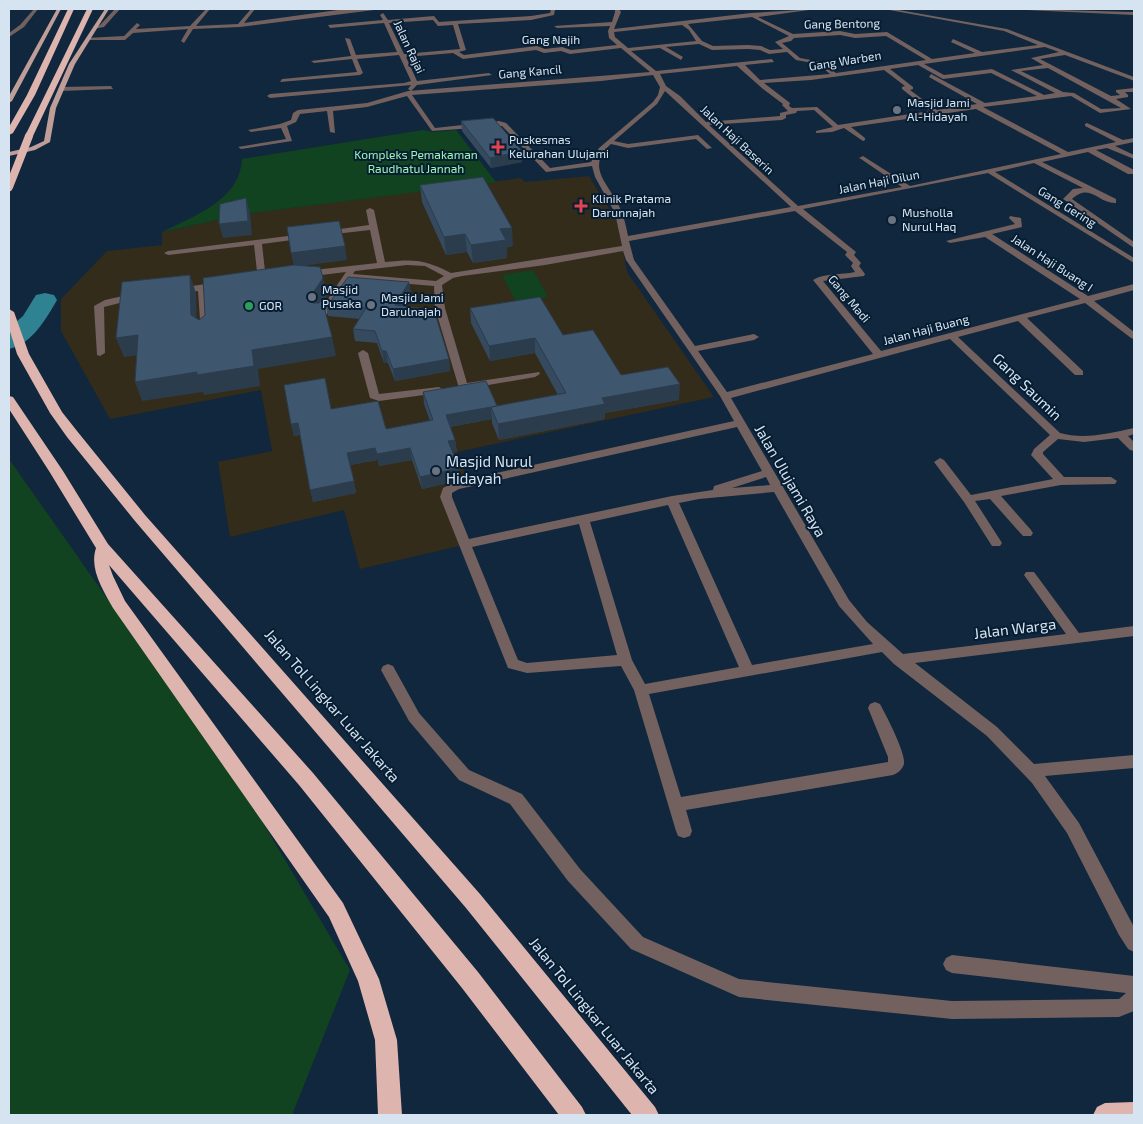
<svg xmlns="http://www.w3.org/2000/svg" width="1143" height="1124" viewBox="0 0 1143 1124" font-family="'Exo 2',sans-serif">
<rect width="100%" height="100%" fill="#10273d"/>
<path fill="#332c1b" d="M589,176L617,221L627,272L714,397L457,452L468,480L447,485L468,544L360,569L344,510L230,537L218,462L272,451L261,390L110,419L61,331V299L107,251L162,245V232L245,214L521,178L525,182Z"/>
<path fill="#114320" d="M423,130L433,132L456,130L496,182L245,214L162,232C194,216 240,200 242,159Z
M533,270L548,297L516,302L502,275Z
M9,459L252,804L350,970L292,1115H9Z"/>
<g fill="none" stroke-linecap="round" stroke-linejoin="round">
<path fill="#2e8291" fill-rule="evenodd" d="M45,293L54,295L57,300C46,319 32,344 9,349V328L23,316L36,295Z"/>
<path fill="#72615f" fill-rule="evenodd" d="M34,9H38L24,27L9,37V33L20,25Z
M115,9H120L104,27L93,29V27L100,25Z
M206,9H210L196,26L238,24L251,9H255L244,23L345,9H382L240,27L193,29L184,43L181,41L188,29L133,33L125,40H89L86,38L124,36L137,23L140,25L136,29L190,26Z
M551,9H572L555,10L554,15L531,20L458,24L466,50L459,52L464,55L537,46L545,49L562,47L571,50L617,45L609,38L608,31L610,26L557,28L554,26L612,22L615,12V9H619L621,12L614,29L751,13L816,9L758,17L793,34L840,31L855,34L887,32L932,59L975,53L951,42L953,39L982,52L1038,45L1004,31L884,9H893L1007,29L1134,77V81L1132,80L1065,55L1040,59L1111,96L1120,95L1116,92V90L1134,88V92H1125L1128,95V97L1116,99L1131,109L1100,113L1071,96L983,107L1068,152L1116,142L1085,126V124L1087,123L1123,140L1134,138V142L1115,146L1134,155V159L1107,148L1096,150L1134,170V174H1128L1088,152L1042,162L1116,199V203C1098,204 1091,182 1072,199L1134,242V248L1063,199L1073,189L1083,188L1034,163L995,172L1134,258V263L988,173L803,209L856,252L854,255L861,263L859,266L865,274L864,276L823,281L881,351L1080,299L985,237L950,243L946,241L1015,224L1009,218L1010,216L1021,218L1022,227L992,234L1088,296L1134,284V290L1094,301L1134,332V339L1131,338L1085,303L1027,318L1083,371V375H1075L1018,321L958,337L1060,433C1084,440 1111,433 1134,428V434L1128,436L1134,442V451L1130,450L1118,438L1084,442L1058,439L1043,452V454L1064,477H1111L1117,481L1115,484L1061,485L1001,496L1031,530L1033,533L1031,536H1023L990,499L975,501L1002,543L1000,546H992L964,502L934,462L940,458L944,460L971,495L1053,479L1031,455L1034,449L1050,435L950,339L731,398L849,600L867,622L903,654L1066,634L1024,575L1026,572H1034L1079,633L1134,626V636L915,663L997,727L1034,764L1134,755V768L1045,776L1079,823L1134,927V952L1128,949L1119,935L1067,833L1032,783L987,736L894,664L882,652L649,694L681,797L888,762V757L868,708L870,704L875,702L880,704C886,715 906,753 904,764C902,770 898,773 893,775L686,810L692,831L690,836L684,838L678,836L676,831L634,690L621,666L527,673L508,668L440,497L443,488L455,482L734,421L720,396L626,260L623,251L545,265L462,276L453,278L442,285L445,308L467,383L539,372L540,374L535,377L471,388H459L435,308L434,286L350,279L323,320H317L315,318L346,272L305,277L301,274L305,271L377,263L370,230L326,235L322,233L326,231L369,225L366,210L370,208L374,210L385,262C414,259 424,259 451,273L622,246L615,213L595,177L592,166L546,172L502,126L432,131L407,96L367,107L333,111L335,133L330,132L327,111L300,114L296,122L287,126L292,141L241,149L238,147L286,139L281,128L251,132L248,130L280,124L291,120L293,113L298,110L367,103L408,91L650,72L621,48L570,54L561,51L544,53L536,50L463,59L453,53L406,57L417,81L489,73L492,75L417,85L411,91L408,89L411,85L270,98L267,96L270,94L404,83L411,81L399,55L357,59L363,73L360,75L280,82L282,79L357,72L352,59L314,63L311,61L351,56L345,38L350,39L356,55L397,52L384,23L330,28L328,25L383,20L380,15L383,13L388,20L434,16L439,22L531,16L550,13ZM752,17L789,36L775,42L783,49L770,50L761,46L748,45L713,46L702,41L688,24ZM433,20L438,26L453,25L460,49L404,54L389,23ZM682,25L689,30L696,41L628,48L615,37L614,32ZM840,35L855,38L886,36L926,60L836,73L822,62L800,58L782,43L791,41L794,38ZM699,44L712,50L748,49L760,50L769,54L787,52L796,60L818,64L830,74L760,80L745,65L774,62L772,59L656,71L631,51L660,48L681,60L683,57L666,47ZM1045,47L1059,52L1031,58L1043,65L1011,70L1055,93L1044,95L992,69L944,75L924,64ZM918,65L943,79L991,73L1037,96L985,103L931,74L929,77L977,104L937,110L910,90L913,89V87L890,69ZM737,66L763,89L783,104L782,105L788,111L780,113V116L706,122L680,96L666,86L660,74ZM1048,68L1121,108L1101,109L1074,93L1063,92L1021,71ZM884,70L905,86L902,87V89L930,111L838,125L817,107L792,108L789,106L790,103L764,83L811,80ZM653,75L660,87L658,95L653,102L599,148L591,162L550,168L506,123L499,121L435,128L412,95L601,81ZM665,91L791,207L628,236C626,226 624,216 619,206C608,183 585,167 611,144L628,148L696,139L707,149L712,148L698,135L628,144L614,141L657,104ZM976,109L1061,154L910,186L863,156L859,158L861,159L902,187L798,206L709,125L782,120L786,118V115L796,113L797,111L814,110L833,127L816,131V133L832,132L844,128L863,141L865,140V138L851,127ZM795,211L847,252L845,255L853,263L851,266L855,272C842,275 823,273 813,280L873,354L727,392L698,351L754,340L759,337L754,334L695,346L634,260L629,241ZM407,265L425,266L444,276L436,281L353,274L355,271ZM737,427L762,471L714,486L713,490L672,496L469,539L452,497V493L459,489ZM766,477L770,485L732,488ZM774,492L839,606L873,644L752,665L679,503L699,499ZM668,505L739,667L645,684L632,660L590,522ZM579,524L617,655L527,663L518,660L472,547Z
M1024,9L1134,12V15L1026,10Z
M111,86L113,89L61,91L58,89L61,87Z
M304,234L308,236L307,238L262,244L266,280L262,283L258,280L254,245L168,255L164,253L168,251Z
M220,282L223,283V287L207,290L209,332L207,334H201L198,291L178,294L174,291L178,288Z
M136,293L139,294V298L104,307L105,353L100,356L97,355L94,306L105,300Z
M363,350L368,353L379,394L439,387L444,390L439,393L379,401L370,398L358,353Z
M388,664L393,666L419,713L469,770L522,794L580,869L643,937L739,979L952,1001L1119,999L1126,993L952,973L946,970L943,964L946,958L952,955L1134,976V1011L1119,1017L952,1019L739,997L631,949L568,881L510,804L459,780L409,721L381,670L383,666Z"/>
<path fill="#bf9d98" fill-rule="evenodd" d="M57,9H61L12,101L9,103V96Z
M105,9H109L75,64L56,108L50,142L35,150L9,156V152L31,147L44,141L50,108L69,64Z"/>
<path fill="#deb4ae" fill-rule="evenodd" d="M68,9H74L35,95L13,133L9,135V127L27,95Z
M87,9H93L33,136L26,138L25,136Z
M9,309L14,312L29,354L62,412L77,431L145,515L480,894L655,1107L659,1115H632L466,908L135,521L67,437L50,413L17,354L9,328Z
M9,396L13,397L63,471L108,544L313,773L478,972L582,1107L586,1115H559L462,988L299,785L109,565L113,576L125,601L343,903L379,979L397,1040L402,1115H378L375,1040L358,981L329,917L113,608C103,590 89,569 96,548L49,471L9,409Z
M1134,1102V1115H1093L1097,1107L1105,1103Z"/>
<path stroke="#deb4ae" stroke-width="8" d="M9,187L29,136"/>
</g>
<path fill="#354a5f" d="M461,121L522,162L491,168L462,131Z
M420,185L513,246L507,247V258L473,263L467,252L446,255L422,202Z
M409,282L411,294L403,306L449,359L450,371L395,381L388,363H384L377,343L355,341L353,329L360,319L328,316L326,304Z
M470,308L563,335L621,375L679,400L605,413V419L499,440L492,423V419L450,427L455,440L457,452H453L460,479L449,483L422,489L412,460L379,466L378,460L350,465L356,493L313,502L300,435L294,436L291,424L331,409L386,429L430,421L424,404L423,392L497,406L558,395L535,353L490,361L471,323Z"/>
<path fill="#2b3c4d" d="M522,151V162L491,168L490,158Z
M246,198L250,212L252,235L223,238L219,224Z
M512,228L513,246L507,247V258L473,263L471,245L500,229Z
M465,234L467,252L446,255L444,237Z
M345,246L347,260L294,267L291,253Z
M190,275L196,293L197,334L191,315Z
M323,278L327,296L313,318L309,299Z
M409,282L411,294L396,317L395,305Z
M138,335L146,354L124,357L116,338Z
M332,337L336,356L258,369L260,386L204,395L203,392L142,401L135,382L252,350Z
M535,338V353L490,361L489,346Z
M382,351H386L388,363H384Z
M449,359L450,371L395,381L393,369Z
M680,384L679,400L605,413V419L499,440L498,424L602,398Z
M491,407L492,419L448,427L446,415Z
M298,423L301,434L294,436L291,424Z
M455,440L457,452L449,453L448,441Z
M375,448L378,460L350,465L347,453Z
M410,448L412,460L379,466L377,454Z
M459,467L460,479L449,483L422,489L420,477Z
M354,481L356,493L313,502L310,490Z"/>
<path fill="#3e566e" stroke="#2b3c4d" d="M493,118L522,151L490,158L461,121Z
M483,177L512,228L500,229L506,240L471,245L465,234L444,237L420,185Z
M246,198L248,221L219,224L220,204Z
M339,221L345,246L291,253L287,227Z
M294,265L320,267L323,278L309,299L313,303H319L322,299L332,337L252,350L254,366L197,375V372L135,382L138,335L116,338L122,282L190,275L191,315L199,320L205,315L203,278Z
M348,277L409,282L395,305L434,310L449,359L393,369L386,351H382L375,331L353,329L366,308L326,304L329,300L330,302Z
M540,297L563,335L593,330L621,375L668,367L680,384L602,398L605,404L498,424L491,407L566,393L535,338L489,346L470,308Z
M325,378L331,409L378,401L386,429L433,420L423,392L486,381L497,406L446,415L455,440L448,441L459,467L447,471L420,477L410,448L377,454L375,448L347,453L354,481L310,490L298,423L291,424L284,385Z"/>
<g fill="#6b7280" stroke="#071d32" stroke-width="2">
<circle cx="897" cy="110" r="5"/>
<circle cx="892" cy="220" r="5"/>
<circle cx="312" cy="297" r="5"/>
<circle cx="371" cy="305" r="5"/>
<circle cx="436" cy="471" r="5"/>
</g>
<g fill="#e0444e" stroke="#071d32" stroke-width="2">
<path d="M495.5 139.5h5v5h5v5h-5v5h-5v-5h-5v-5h5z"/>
<path d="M578.5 198.5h5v5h5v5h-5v5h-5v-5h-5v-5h5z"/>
</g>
<circle fill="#2e9e5b" stroke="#071d32" stroke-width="2" cx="249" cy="306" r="5"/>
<g text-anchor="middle" stroke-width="4" stroke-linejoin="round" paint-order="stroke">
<g font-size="12" fill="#d6e4f2" stroke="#071d32">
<text transform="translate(842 24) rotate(-1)" y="4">Gang Bentong</text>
<text x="551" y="44">Gang Najih</text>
<text transform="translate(409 47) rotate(65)" y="4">Jalan Rajai</text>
<text transform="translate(845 61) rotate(-9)" y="4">Gang Warben</text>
<text transform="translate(530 72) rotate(-5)" y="4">Gang Kancil</text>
<text transform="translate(737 140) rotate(43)" y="4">Jalan Haji Baserin</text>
<text transform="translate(879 182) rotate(-11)" y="4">Jalan Haji Dilun</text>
<text transform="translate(1067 207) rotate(32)" y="4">Gang Gering</text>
<text transform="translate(1052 263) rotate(33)" y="4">Jalan Haji Buang I</text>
<text transform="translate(849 299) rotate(50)" y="4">Gang Madi</text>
<text transform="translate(926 330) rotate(-15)" y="4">Jalan Haji Buang</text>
</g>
<g font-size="12" fill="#d6e4f2" stroke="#071d32" text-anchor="start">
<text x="907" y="107">Masjid Jami<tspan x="907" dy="14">Al-Hidayah</tspan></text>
<text x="509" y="144">Puskesmas<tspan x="509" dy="14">Kelurahan Ulujami</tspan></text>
<text x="592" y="203">Klinik Pratama<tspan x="592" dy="14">Darunnajah</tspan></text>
<text x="902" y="217">Musholla<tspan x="902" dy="14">Nurul Haq</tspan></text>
<text x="322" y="294">Masjid<tspan x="322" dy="14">Pusaka</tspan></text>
<text x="381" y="302">Masjid Jami<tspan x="381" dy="14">Darulnajah</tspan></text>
<text x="259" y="310">GOR</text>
</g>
<g font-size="12" fill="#9cf7af" stroke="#071d32">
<text x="416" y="159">Kompleks Pemakaman<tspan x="416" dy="14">Raudhatul Jannah</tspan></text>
</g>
<g font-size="15" fill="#d6e4f2" stroke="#071d32">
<text transform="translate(1027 387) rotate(44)" y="5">Gang Saumin</text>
<text transform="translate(790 481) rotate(60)" y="5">Jalan Ulujami Raya</text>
<text transform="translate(1015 629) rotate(-7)" y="5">Jalan Warga</text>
<text transform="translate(332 706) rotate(49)" y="5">Jalan Tol Lingkar Luar Jakarta</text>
<text transform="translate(594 1016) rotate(51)" y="5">Jalan Tol Lingkar Luar Jakarta</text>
</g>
<g font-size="15" fill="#d6e4f2" stroke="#071d32" text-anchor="start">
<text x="446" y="467">Masjid Nurul<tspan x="446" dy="17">Hidayah</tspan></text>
</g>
</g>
<rect width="1143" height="1124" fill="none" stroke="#d6e4f2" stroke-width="20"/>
</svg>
